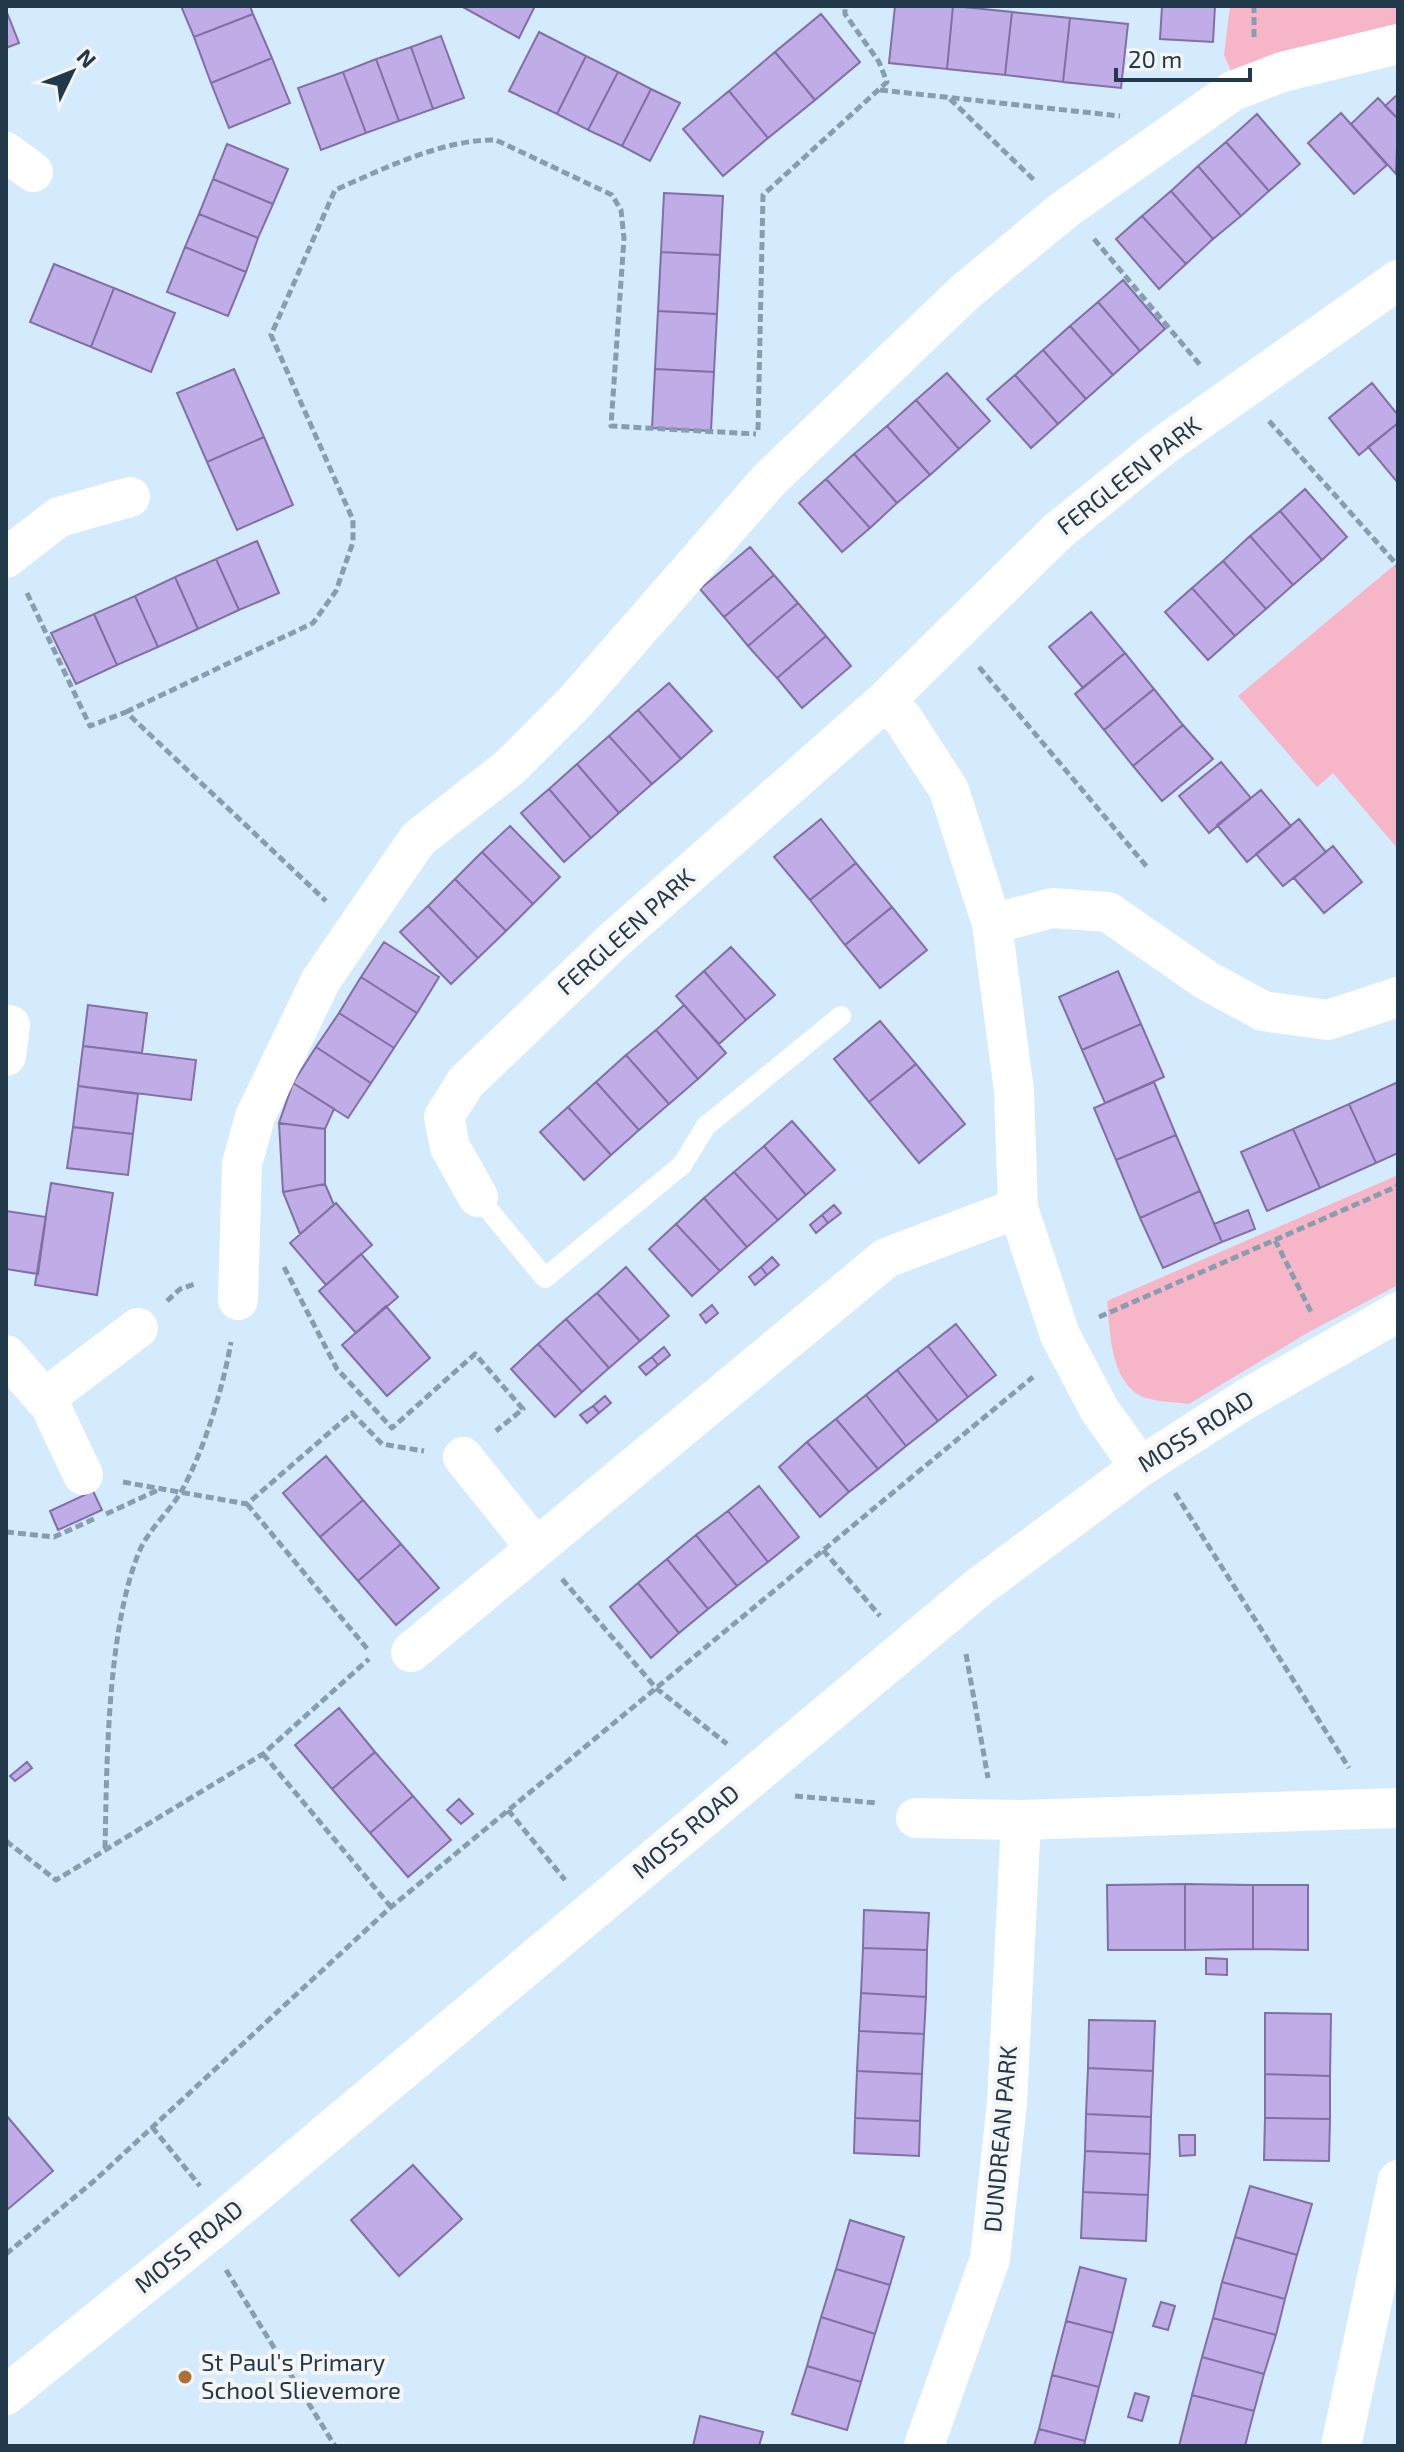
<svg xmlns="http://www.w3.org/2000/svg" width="1404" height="2452" viewBox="0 0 1404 2452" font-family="'Exo 2',sans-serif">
<rect width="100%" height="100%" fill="#d4ebfd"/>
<path fill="#f7b5c8" d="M1230,6H1398V55L1244,101L1224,55Z
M1398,562V849L1333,773L1317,787L1238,696Z
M1398,1175V1285L1309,1332L1189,1404C1175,1402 1151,1402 1139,1395C1110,1378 1110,1330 1107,1301Z"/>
<path fill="#c0ace6" stroke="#826fa6" stroke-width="2" d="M181,6H250L253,14L194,37Z
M461,6H535L519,38Z
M895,6H953L947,69L889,63Z
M953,6L1012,12L1005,75L947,69Z
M1162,6H1215L1213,42L1160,39Z
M1012,12L1070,18L1063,82L1005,75Z
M253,14L272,58L211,83L194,37Z
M821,14L860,62L815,100L775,52Z
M8,15L19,43L6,48V16Z
M1070,18L1128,24L1121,88L1063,82Z
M539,32L586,56L557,114L509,91Z
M441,36L464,98L433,109L411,47Z
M411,47L433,109L399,121L376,59Z
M775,52L815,100L768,138L729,91Z
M586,56L618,72L588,130L557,114Z
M272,58L290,103L229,128L211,83Z
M376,59L399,121L366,133L343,72Z
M343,72L366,133L321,150L298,88Z
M618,72L651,89L622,146L588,130Z
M651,89L680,103L650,161L622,146Z
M729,91L768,138L723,176L683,129Z
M1398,94V119L1385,106Z
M1378,98L1398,119L1396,174L1351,124Z
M1341,113L1387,165L1354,194L1308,143Z
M1257,114L1300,164L1269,191L1226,142Z
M1226,142L1269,191L1241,216L1198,166Z
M227,144L288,169L273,204L213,179Z
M1198,166L1241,216L1213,239L1171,191Z
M213,179L273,204L258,238L199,214Z
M1171,191L1213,239L1186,264L1142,216Z
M664,193L723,196L720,255L661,252Z
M199,214L258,238L246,272L185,247Z
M1142,216L1186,264L1159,289L1116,239Z
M185,247L246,272L228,316L167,292Z
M661,252L720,255L717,314L658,311Z
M54,264L114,288L91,347L30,322Z
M1123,280L1165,329L1140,351L1098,302Z
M114,288L175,313L151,372L91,347Z
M1098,302L1140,351L1113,375L1070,326Z
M658,311L717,314L714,372L655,369Z
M1070,326L1113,375L1086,399L1043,350Z
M1043,350L1086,399L1058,424L1015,375Z
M234,369L264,437L207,462L177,393Z
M655,369L714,372L711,431L652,428Z
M947,373L990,421L959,449L916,400Z
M1015,375L1058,424L1031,448L987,399Z
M1372,383L1398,415V423L1359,455L1329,418Z
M916,400L959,449L930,475L887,426Z
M1398,423V483L1368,447Z
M887,426L930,475L897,503L854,454Z
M264,437L293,505L237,530L207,462Z
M854,454L897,503L870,528L826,479Z
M826,479L870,528L842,552L799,503Z
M1305,489L1347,537L1322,560L1280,511Z
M1280,511L1322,560L1293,585L1250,536Z
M1250,536L1293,585L1266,609L1223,561Z
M257,541L279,593L239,610L216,559Z
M750,547L774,575L724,617L700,589Z
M216,559L239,610L198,629L175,577Z
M1223,561L1266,609L1235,636L1192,588Z
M774,575L798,603L748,646L724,617Z
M175,577L198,629L158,647L135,596Z
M1192,588L1235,636L1208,660L1165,612Z
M135,596L158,647L117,665L94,614Z
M798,603L826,636L777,678L748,646Z
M1091,612L1125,653L1083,688L1049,647Z
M94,614L117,665L76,684L51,633Z
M826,636L851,666L802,708L777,678Z
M1125,653L1154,689L1104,730L1075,694Z
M669,683L712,731L681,759L638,710Z
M1154,689L1183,725L1133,766L1104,730Z
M638,710L681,759L652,784L609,736Z
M1183,725L1213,759L1162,801L1133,766Z
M609,736L652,784L619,813L577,764Z
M1221,762L1251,798L1209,833L1179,796Z
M577,764L619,813L591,838L549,789Z
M549,789L591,838L564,862L521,813Z
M1261,790L1291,826L1247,862L1217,825Z
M821,819L856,863L810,900L774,857Z
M1299,819L1326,852L1283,886L1256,854Z
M510,826L560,877L533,904L482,852Z
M1333,846L1362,882L1324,913L1294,878Z
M482,852L533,904L506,931L455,879Z
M856,863L892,907L845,945L810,900Z
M455,879L506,931L478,958L428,906Z
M428,906L478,958L451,984L400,932Z
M892,907L927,950L880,988L845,945Z
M384,942L439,977L417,1013L361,977Z
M731,947L775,995L746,1020L704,971Z
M704,971L746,1020L719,1044L676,996Z
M1118,971L1141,1024L1082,1050L1059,997Z
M361,977L417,1013L394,1048L339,1013Z
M88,1005L147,1013L142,1053L83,1046Z
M684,1005L726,1053L698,1079L656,1030Z
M339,1013L394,1048L371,1083L316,1047Z
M880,1021L916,1064L869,1102L834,1059Z
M1141,1024L1164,1077L1105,1103L1082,1050Z
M656,1030L698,1079L669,1104L626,1055Z
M83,1046L196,1060L191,1100L78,1086Z
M316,1047L371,1083L348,1118L293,1083Z
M626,1055L669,1104L639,1130L596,1082Z
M916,1064L965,1124L919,1163L869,1102Z
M596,1082L639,1130L611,1155L568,1107Z
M1154,1082L1176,1135L1116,1160L1094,1108Z
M1398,1082V1153L1376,1163L1349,1104Z
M293,1083L334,1109L325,1129L279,1123Z
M78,1086L138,1094L133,1134L73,1127Z
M1349,1104L1376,1163L1320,1188L1293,1129Z
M568,1107L611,1155L584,1180L540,1132Z
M792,1121L835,1170L806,1195L764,1146Z
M279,1123L325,1129V1184L283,1192Z
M73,1127L133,1134L128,1175L67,1168Z
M1293,1129L1320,1188L1267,1211L1241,1152Z
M1176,1135L1200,1191L1140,1218L1116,1160Z
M764,1146L806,1195L778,1220L734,1172Z
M734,1172L778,1220L747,1247L704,1198Z
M51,1183L113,1193L97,1295L35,1285Z
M325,1184L334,1205L300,1234L283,1192Z
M1200,1191L1222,1242L1163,1268L1140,1218Z
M704,1198L747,1247L720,1271L676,1224Z
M336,1203L372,1245L326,1285L290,1243Z
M834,1205L841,1213L828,1223L822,1215Z
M1248,1210L1255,1229L1222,1242L1214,1224Z
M6,1211L46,1217L38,1274L6,1269Z
M822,1215L828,1223L816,1233L810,1225Z
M676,1224L720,1271L692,1296L649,1249Z
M361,1254L398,1297L356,1333L319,1291Z
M772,1257L779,1265L767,1275L761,1267Z
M626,1267L669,1316L640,1341L597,1293Z
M761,1267L767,1275L755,1285L749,1277Z
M597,1293L640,1341L609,1368L566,1319Z
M712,1305L718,1313L706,1323L700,1315Z
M386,1306L430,1358L387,1396L342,1345Z
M566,1319L609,1368L582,1392L538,1344Z
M956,1324L996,1375L968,1397L928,1346Z
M538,1344L582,1392L555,1417L511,1369Z
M928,1346L968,1397L938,1421L897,1370Z
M664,1347L670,1355L658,1365L652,1357Z
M652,1357L658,1365L646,1375L639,1367Z
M897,1370L938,1421L906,1446L866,1395Z
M866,1395L906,1446L878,1469L836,1419Z
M605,1396L611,1403L599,1413L593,1406Z
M593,1406L599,1413L587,1423L580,1415Z
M836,1419L878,1469L849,1492L807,1442Z
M807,1442L849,1492L820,1517L779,1467Z
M326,1456L363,1500L320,1537L283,1493Z
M759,1486L799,1537L768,1562L728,1511Z
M93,1491L102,1510L58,1530L50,1511Z
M363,1500L401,1544L358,1581L320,1537Z
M728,1511L768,1562L737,1586L696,1535Z
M696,1535L737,1586L708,1609L667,1559Z
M401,1544L439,1588L396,1625L358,1581Z
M667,1559L708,1609L679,1633L638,1583Z
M638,1583L679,1633L651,1658L610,1607Z
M339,1708L375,1752L332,1789L295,1745Z
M375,1752L413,1796L370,1833L332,1789Z
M27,1762L32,1768L15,1781L10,1776Z
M413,1796L451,1840L408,1877L370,1833Z
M459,1799L473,1814L461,1824L447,1810Z
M1185,1884L1253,1885V1949L1185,1950Z
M1185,1884V1950H1108L1107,1885Z
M1253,1885H1308V1950L1253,1949Z
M864,1910L929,1913L927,1950L863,1948Z
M863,1948L927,1950L926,1997L861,1993Z
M1206,1958L1227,1959V1975L1206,1974Z
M861,1993L926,1997L924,2034L859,2031Z
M1265,2013L1331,2014L1330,2076L1265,2074Z
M1089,2020L1155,2021L1153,2071L1088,2068Z
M859,2031L924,2034L922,2074L857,2071Z
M1088,2068L1153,2071L1151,2117L1086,2114Z
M857,2071L922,2074L920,2121L855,2118Z
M1265,2074L1330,2076V2119L1265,2118Z
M1086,2114L1151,2117L1150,2154L1085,2151Z
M6,2115L53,2171L7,2210L6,2209Z
M855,2118L920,2121L919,2156L854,2153Z
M1265,2118L1330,2119L1329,2161L1264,2160Z
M1179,2135H1195V2155L1180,2156Z
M1085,2151L1150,2154L1148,2195L1083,2192Z
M413,2165L462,2219L399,2276L351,2220Z
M1250,2186L1312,2204L1297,2255L1235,2237Z
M1083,2192L1148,2195L1146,2241L1081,2238Z
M850,2220L904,2237L890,2285L836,2269Z
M1235,2237L1297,2255L1285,2299L1222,2282Z
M1080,2267L1126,2279L1113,2333L1066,2321Z
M836,2269L890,2285L875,2334L821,2317Z
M1222,2282L1285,2299L1276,2335L1213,2318Z
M1161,2302L1175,2306L1168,2330L1153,2326Z
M821,2317L875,2334L861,2382L807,2366Z
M1213,2318L1276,2335L1264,2374L1202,2357Z
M1066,2321L1113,2333L1099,2387L1052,2375Z
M1202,2357L1264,2374L1254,2411L1192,2395Z
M807,2366L861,2382L847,2430L792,2414Z
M1052,2375L1099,2387L1085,2441L1039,2429Z
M1135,2393L1149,2397L1142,2421L1128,2417Z
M1192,2395L1254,2411L1245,2446H1179Z
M700,2416L763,2432L759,2446H693Z
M1039,2429L1085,2441L1084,2446H1034Z"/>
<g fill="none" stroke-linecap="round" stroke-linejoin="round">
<path stroke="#879eb0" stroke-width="5" stroke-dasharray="8 4" stroke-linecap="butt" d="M1254,37V6
M880,90L1120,116
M950,99L1035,181
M1094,239L1201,366
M1269,421L1398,566
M758,430L763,195L887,82L879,62L845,14V6
M27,593L90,726L126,712L326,901
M979,667L1147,867
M126,712L313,623L336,591L353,542V520L271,335L335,190C383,169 443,139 496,140L612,195L621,210L624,238L611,426L756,434
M1275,1240L1312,1314
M284,1267L337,1369L392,1428L475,1354L523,1409L496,1431
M167,1301L180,1289L195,1284
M1099,1317L1398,1186
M123,1482L247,1504L352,1413L382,1444L424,1451
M1175,1493L1349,1768
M247,1504L369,1651
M106,1514L158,1490
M6,1532L54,1537L96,1518
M823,1550L880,1616
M562,1579L656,1688L727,1744
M966,1654L988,1778
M263,1754L391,1907
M795,1796L877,1803
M508,1810L565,1880
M6,1841L56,1880L263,1754L369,1659
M105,1848C107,1762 107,1631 139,1552C148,1530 169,1512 181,1492C204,1451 223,1388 231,1342
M152,2127L200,2186
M6,2254L94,2181L391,1907L1033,1377
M226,2270L335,2446"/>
<path stroke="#fff" stroke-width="20" d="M478,1197L545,1278L682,1165L706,1126L841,1016"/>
<path stroke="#fff" stroke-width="40" d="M6,152L33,172
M6,558L59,517L130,497
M885,701L903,719L949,790L992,924L1014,1091L1018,1208L1060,1335L1099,1409L1140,1467
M992,924L1052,908L1108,912L1206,980L1263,1011L1328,1020L1398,997
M6,1056L10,1025
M478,1197L450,1147L444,1117L465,1083L613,941L885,701L1058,531L1164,445L1398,280
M238,1300L242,1164L255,1117L321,980L418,839L510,767L575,702L768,481L965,292L1064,210L1233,91L1282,72L1398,44
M6,1355L50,1405L83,1475
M44,1399L138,1328
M463,1457L536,1548
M411,1652L886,1258L1018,1208
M916,1818L1021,1820L1398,1808
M6,2395L226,2218L979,1587L1140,1467L1246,1399L1398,1312
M924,2446L990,2259L1007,2103L1021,1820
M1341,2446L1398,2180"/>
</g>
<circle fill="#ae6f36" stroke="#f5f5f5" stroke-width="3" cx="185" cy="2377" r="8"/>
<g text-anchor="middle" stroke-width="8" stroke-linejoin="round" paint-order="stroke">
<g font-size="24" fill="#21394a" stroke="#f5f5f5">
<text transform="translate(1129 476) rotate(-38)" y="8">FERGLEEN PARK</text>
<text transform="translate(626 932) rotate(-42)" y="8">FERGLEEN PARK</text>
<text transform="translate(1196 1432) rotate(-32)" y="8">MOSS ROAD</text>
<text transform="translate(686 1832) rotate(-40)" y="8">MOSS ROAD</text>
<text transform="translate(1001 2139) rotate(-85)" y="8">DUNDREAN PARK</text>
<text transform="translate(189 2247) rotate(-39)" y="8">MOSS ROAD</text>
</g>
<g font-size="24" fill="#21394a" stroke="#f5f5f5" text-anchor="start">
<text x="201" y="2371">St Paul's Primary<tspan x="201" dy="28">School Slievemore</tspan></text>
</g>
</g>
<rect width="1404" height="2452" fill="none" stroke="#21394a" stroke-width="16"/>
<g transform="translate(72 72) rotate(47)" stroke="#f5f5f5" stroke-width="6" paint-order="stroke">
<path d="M0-6L14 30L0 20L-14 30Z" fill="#21394a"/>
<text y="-12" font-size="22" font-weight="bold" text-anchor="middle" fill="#21394a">N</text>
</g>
<path d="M1116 68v12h134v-12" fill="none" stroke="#21394a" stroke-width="4"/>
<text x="1128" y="68" font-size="24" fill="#21394a" stroke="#f5f5f5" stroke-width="6" paint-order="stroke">20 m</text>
</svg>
